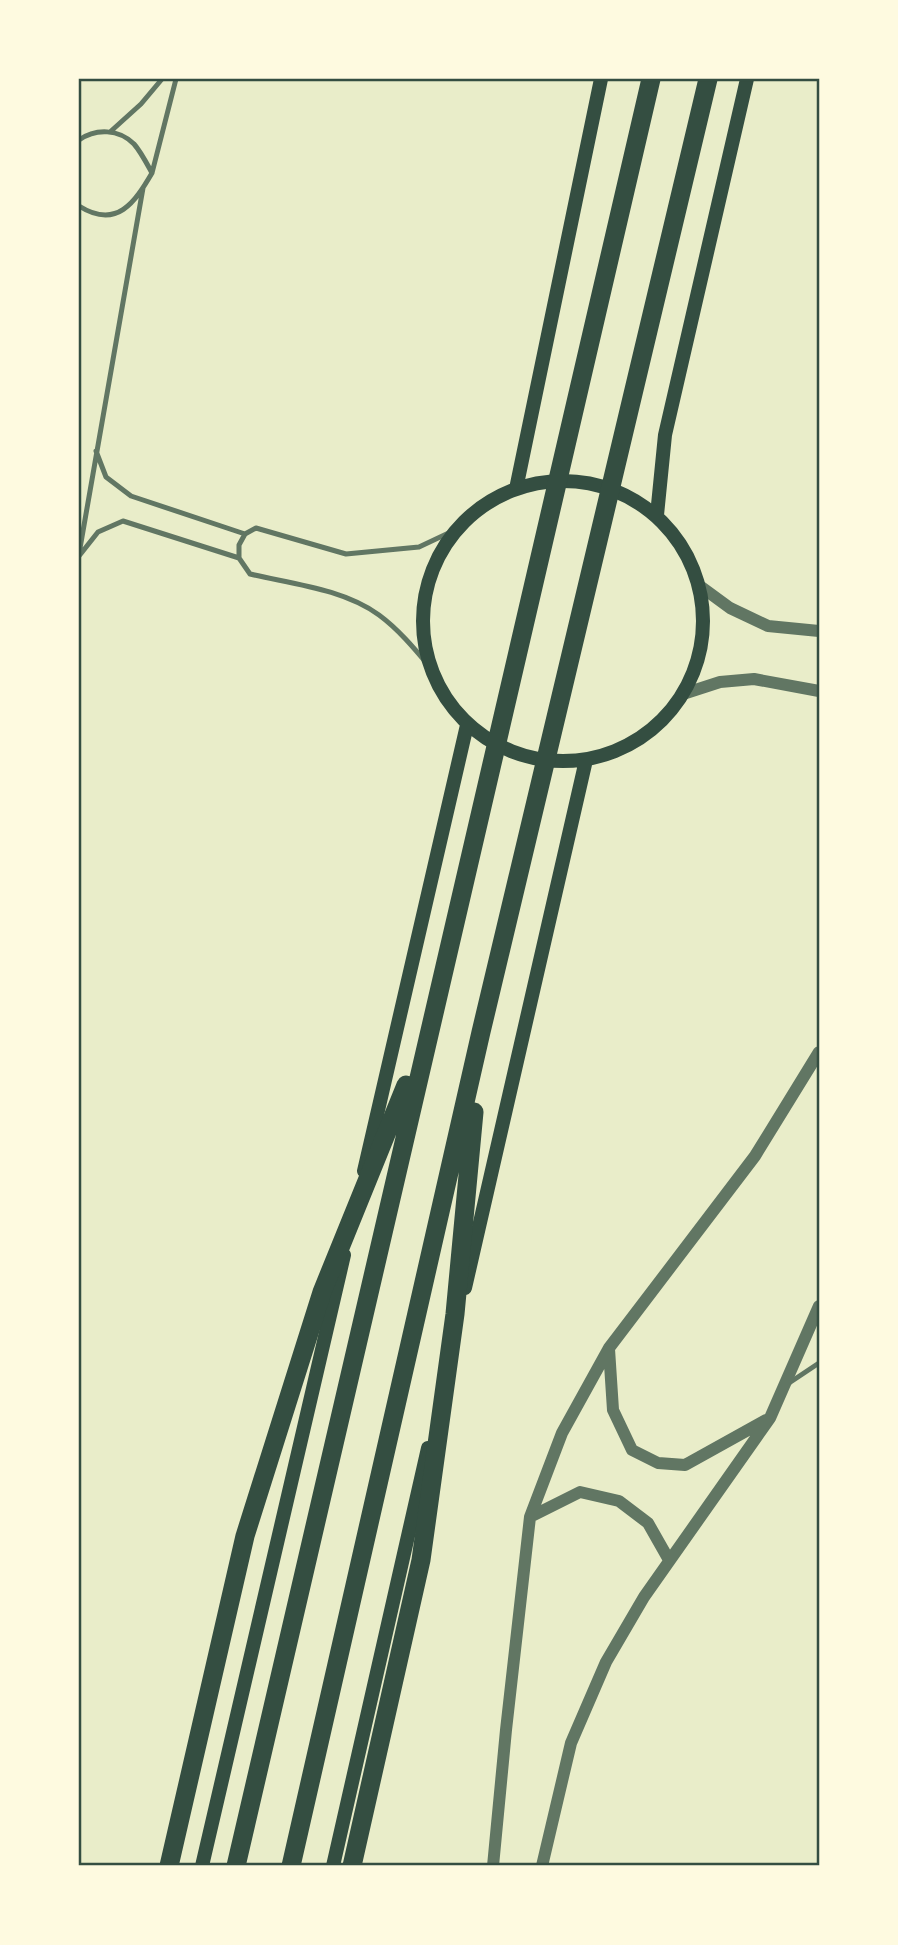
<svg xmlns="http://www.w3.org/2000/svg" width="898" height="1945" viewBox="0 0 898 1945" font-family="Georgia,serif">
<rect width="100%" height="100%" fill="#e9edc9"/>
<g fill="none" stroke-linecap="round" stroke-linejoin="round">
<path stroke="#617663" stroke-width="5" d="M110,132L141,104L162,79
M79,140C96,128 119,129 134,144C141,152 147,164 152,173C135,202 117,230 79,206
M152,173L176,79
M96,451L106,477L131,496L245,534L256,528L346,554L419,547L455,530
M79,554L143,188
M79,556L98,532L123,521L239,558L250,574C293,584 343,589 379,615C398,629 414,648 429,666
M239,558V545L245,534
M789,1383L819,1363"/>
<path stroke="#617663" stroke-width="12" d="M700,586L730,608L768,626L819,631
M683,694L720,682L754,679L819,691
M609,1349L613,1410L632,1450L658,1463L685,1465L766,1420
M530,1517L580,1492L619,1501L648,1523L669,1560
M493,1866L506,1730L530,1517L562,1433L609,1348L755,1156L819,1052
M542,1866L571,1743L606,1662L644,1597L770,1418L819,1306"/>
<path stroke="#344e41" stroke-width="14" d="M423 621a140 140 0 1 1 280 0a140 140 0 1 1-280 0Z
M516,489L601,79
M657,515L665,435L747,79
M364,1171L467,725
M465,1288L586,760
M202,1866L344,1255
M333,1866L428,1448"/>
<path stroke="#344e41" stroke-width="19" d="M169,1866L245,1536L322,1292L406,1085
M236,1866L651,79
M291,1866L481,1032L708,79
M352,1866L421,1560L455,1314L474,1112"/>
</g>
<rect width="898" height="1945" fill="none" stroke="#fefae0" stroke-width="161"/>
<rect x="80" y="80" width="738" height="1784" fill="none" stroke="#344e41" stroke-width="2.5"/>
</svg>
